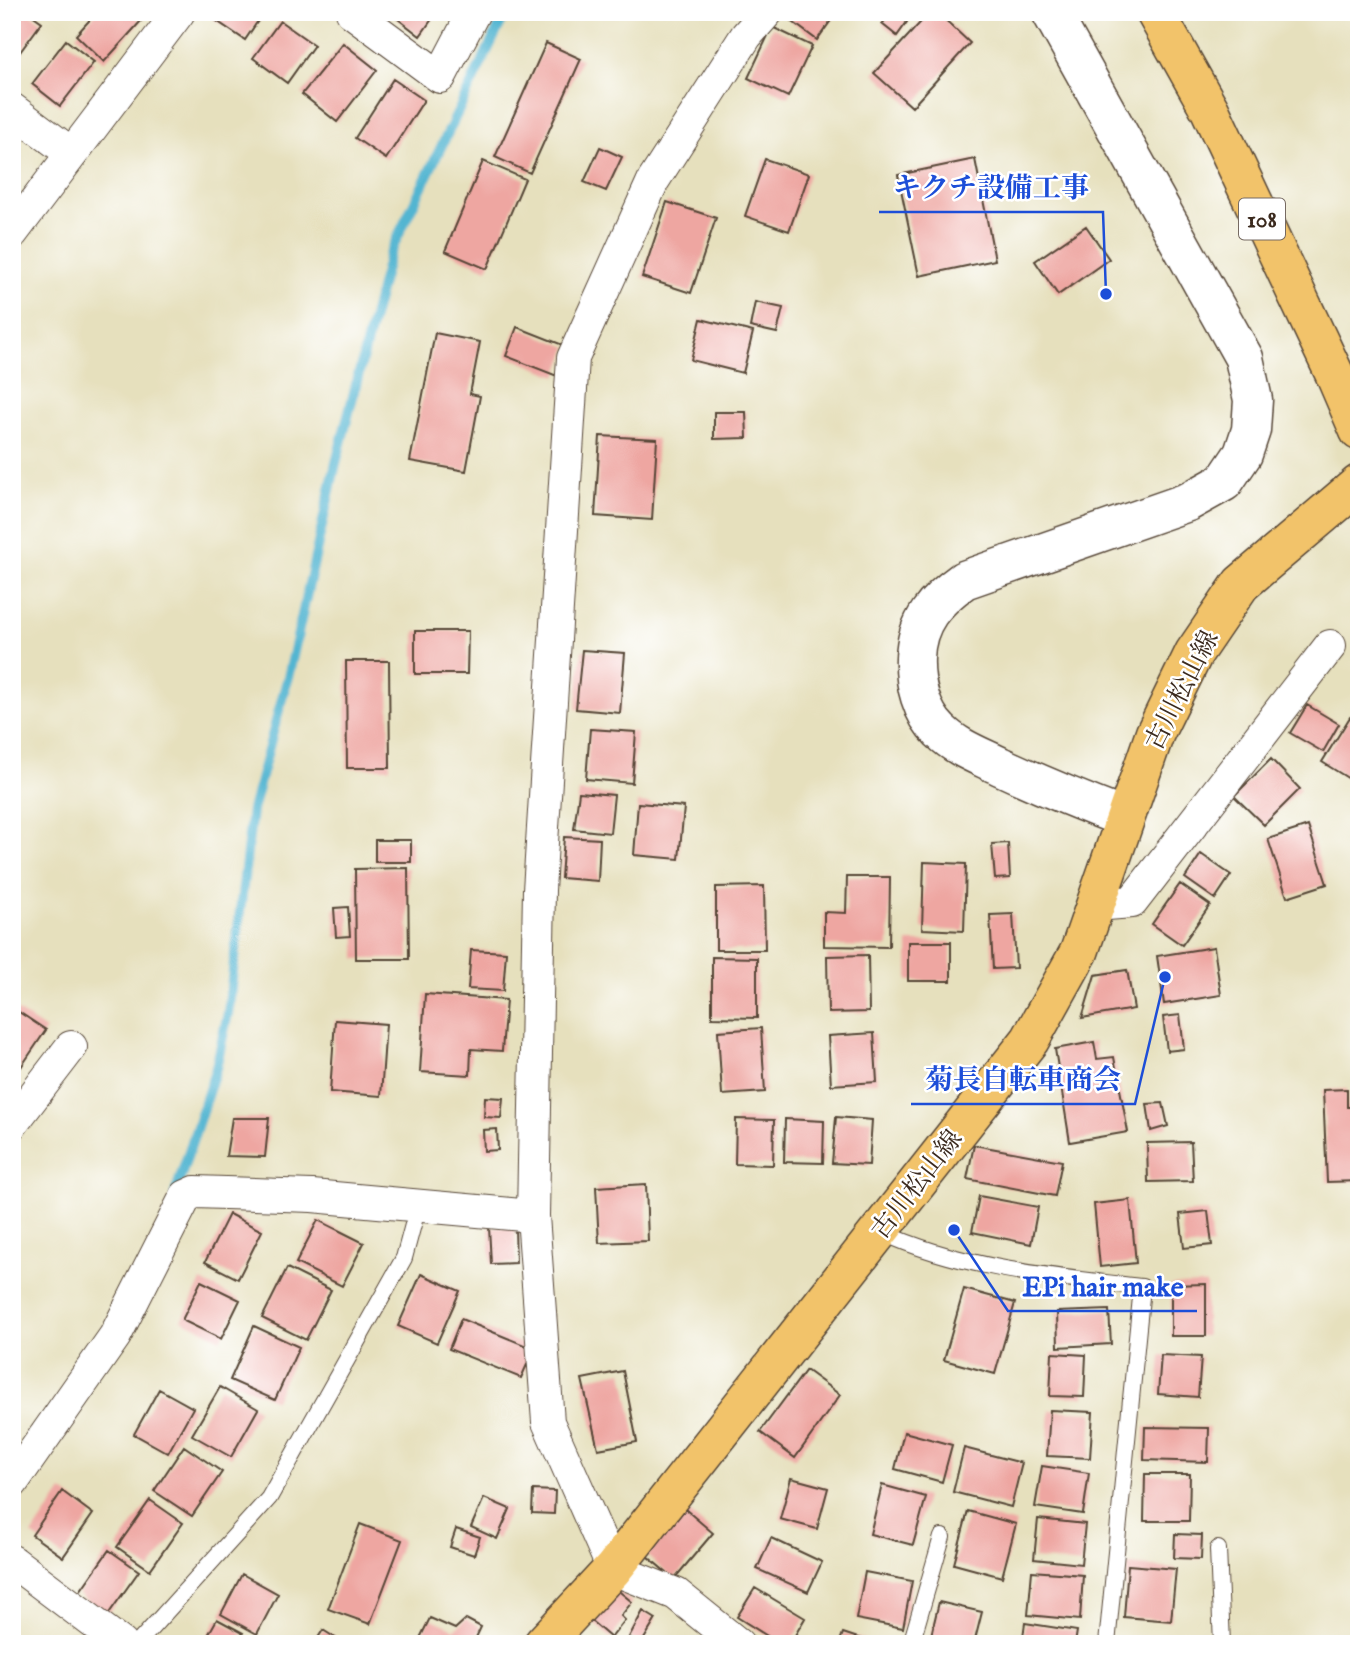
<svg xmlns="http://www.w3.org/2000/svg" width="1371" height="1656" viewBox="0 0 1371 1656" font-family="'IM FELL English','Noto Serif JP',serif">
<rect width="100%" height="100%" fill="#fff"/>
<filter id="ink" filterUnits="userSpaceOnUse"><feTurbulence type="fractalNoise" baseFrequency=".0143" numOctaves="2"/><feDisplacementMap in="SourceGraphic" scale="14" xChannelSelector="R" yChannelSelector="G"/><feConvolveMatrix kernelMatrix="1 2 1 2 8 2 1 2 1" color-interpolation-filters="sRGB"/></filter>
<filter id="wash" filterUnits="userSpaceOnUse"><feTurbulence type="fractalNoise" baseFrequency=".00686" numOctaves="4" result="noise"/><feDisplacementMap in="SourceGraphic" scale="28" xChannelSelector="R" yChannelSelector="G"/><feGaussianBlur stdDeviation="1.57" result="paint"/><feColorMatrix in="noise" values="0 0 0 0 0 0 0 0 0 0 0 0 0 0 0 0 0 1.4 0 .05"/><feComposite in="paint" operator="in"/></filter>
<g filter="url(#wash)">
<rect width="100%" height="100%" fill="#e6e0bd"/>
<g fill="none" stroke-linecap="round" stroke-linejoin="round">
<path stroke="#52b5d1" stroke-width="10" d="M175,1194L216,1068L228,1013L252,810L290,669L336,463L389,255L506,12"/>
</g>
<g id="blocks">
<path fill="#eea6a1" d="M12,12H28L42,22L12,63Z
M97,12H131L141,21L104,62L76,35Z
M209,12H264L245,40L208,15Z
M389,12H437L420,36Z
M789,12H837L817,40L786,17Z
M892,12L907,22L897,36L882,24Z
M930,12H937L970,43L912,107L874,73Z
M280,21L314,45L287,83L253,58Z
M772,27L812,46L788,97L748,78Z
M66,40L94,62L60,106L32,84Z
M343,43L377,70L337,122L302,94Z
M546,43L581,59L530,173L495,157Z
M393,79L424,100L386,159L355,138Z
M600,147L622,157L606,191L584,182Z
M765,159L809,174L789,231L745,216Z
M975,159L995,260L919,276L898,175Z
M483,161L525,179L487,269L445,251Z
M667,202L716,218L691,293L642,277Z
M1086,226L1109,259L1058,295L1035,261Z
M755,302L783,308L777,333L750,327Z
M701,319L753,332L743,373L691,360Z
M517,327L568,347L557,376L506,356Z
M435,333L480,342L470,394L480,396L466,471L410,461Z
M714,412H746L747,438L714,439Z
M600,436L657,439L652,520L595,516Z
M415,631H468L467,674H415Z
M582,650L625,653L620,713L576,709Z
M346,661H389L390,768H347Z
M1307,705L1339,724L1323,752L1290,733Z
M1350,717L1359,722V785L1322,762Z
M590,729L636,732L632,783L586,779Z
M1271,759L1300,789L1264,825L1234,796Z
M579,792L614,795L610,833L574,829Z
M638,803L684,807L679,859L634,855Z
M1308,826L1327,884L1287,897L1268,839Z
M564,837L600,839L598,881L561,878Z
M375,840H411V862H375Z
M1008,843L1010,878L995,879L992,844Z
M1201,854L1231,875L1215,899L1185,878Z
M924,862L966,864L964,931L922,929Z
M408,868L409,959H356L355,869Z
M847,877H890L889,947L824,946V912L846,913Z
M1180,884L1210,905L1182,945L1152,924Z
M764,886L765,950H716V887Z
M348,907L350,936L336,937L334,908Z
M1013,914L1016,968L993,969L990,915Z
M908,942H951V981H908Z
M1214,947L1221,995L1164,1004L1157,956Z
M471,950L506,952L503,991L468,989Z
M868,955L869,1012L828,1013L827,956Z
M712,957L757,958V1018L712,1017Z
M1127,970L1134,1009L1082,1018L1095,975Z
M425,994L506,1000L502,1051L471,1049L470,1075L420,1072Z
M16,1010L46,1030L19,1070L12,1066V1016Z
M1180,1015L1184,1049L1167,1051L1163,1017Z
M335,1020L386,1024L381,1096L330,1092Z
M761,1028L765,1092L722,1095L718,1031Z
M874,1033L877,1082L831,1085L828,1036Z
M1094,1042L1097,1059L1114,1057L1128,1132L1070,1142L1055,1049Z
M1347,1089V1107H1359V1181L1327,1182L1323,1090Z
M485,1097L503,1098L501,1118L484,1117Z
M1163,1103L1168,1126L1151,1131L1147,1104Z
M836,1117L872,1120L869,1165L832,1163Z
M232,1118H269L265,1157L226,1156Z
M736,1119L774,1120L773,1165L735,1164Z
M785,1119L824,1121L823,1163L784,1162Z
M497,1129L498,1150L484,1151L483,1130Z
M1191,1142L1193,1181L1148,1182L1147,1143Z
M974,1145L1062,1161L1055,1196L967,1179Z
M646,1184L648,1241L599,1243L596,1187Z
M979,1196L1038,1207L1031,1244L972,1232Z
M1130,1200L1136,1263L1100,1267L1094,1204Z
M1208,1211L1212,1245L1184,1248L1180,1214Z
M229,1214L262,1231L238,1279L205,1262Z
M318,1220L364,1243L342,1286L296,1263Z
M489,1227H515L516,1263L491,1264Z
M287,1268L331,1290L306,1340L262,1318Z
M421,1274L460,1291L437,1343L398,1326Z
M201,1281L240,1300L221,1339L182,1320Z
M1206,1284V1336H1171V1285Z
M964,1289L1015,1303L995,1374L944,1360Z
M1109,1310L1111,1344L1058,1347L1057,1312Z
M461,1319L534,1349L521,1378L449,1349Z
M254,1326L299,1347L275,1400L230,1380Z
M1052,1353L1086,1355L1084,1397L1050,1396Z
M1161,1355L1201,1357L1198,1397L1158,1394Z
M806,1370L840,1395L795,1458L760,1432Z
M623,1371L637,1442L598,1449L582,1379Z
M220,1387L258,1409L231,1457L192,1435Z
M159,1389L193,1408L168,1453L134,1434Z
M1050,1410L1093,1412L1090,1458L1047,1456Z
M1145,1427L1209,1428L1208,1462L1144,1460Z
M904,1432L952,1445L942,1482L895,1469Z
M184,1446L222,1472L192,1516L154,1491Z
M964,1448L1022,1463L1011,1507L953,1492Z
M1042,1466L1089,1473L1083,1514L1035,1507Z
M1145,1474H1190L1189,1521H1144Z
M791,1478L828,1488L817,1529L780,1519Z
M882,1485L926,1497L913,1545L870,1534Z
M533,1490L555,1491L554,1514L532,1513Z
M62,1491L93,1514L63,1557L32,1535Z
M484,1498L510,1509L497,1539L471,1527Z
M150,1500L183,1523L150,1570L117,1547Z
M685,1509L713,1533L674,1579L647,1556Z
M968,1511L1016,1524L1002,1577L954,1564Z
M1038,1519L1085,1524L1081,1564L1034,1559Z
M360,1524L402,1540L370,1624L328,1609Z
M456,1529L480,1537L474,1555L450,1547Z
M1175,1534L1202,1535L1201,1559L1174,1558Z
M771,1538L822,1562L808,1592L757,1569Z
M109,1550L139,1571L107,1616L78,1594Z
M1128,1565L1176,1569L1171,1621L1124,1617Z
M1032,1571L1083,1575L1080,1620L1028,1615Z
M865,1572L912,1581L903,1628L856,1619Z
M242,1574L278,1594L257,1634L221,1614Z
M615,1588L632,1602L621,1616L625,1620L611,1638L590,1620Z
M755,1588L805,1618L790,1644H780L737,1617Z
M939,1602L982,1612L974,1644H929Z
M643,1611L656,1619L641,1644L629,1637Z
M430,1618L455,1629L466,1619L481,1627L473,1644H417Z
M217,1619L243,1633L237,1644H224L208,1635Z
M1025,1623L1077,1631L1075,1644H1022Z
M323,1630L345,1644H314Z
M843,1633L873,1643V1644H839Z"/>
</g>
</g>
<g filter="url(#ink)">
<use href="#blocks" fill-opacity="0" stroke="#554536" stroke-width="2"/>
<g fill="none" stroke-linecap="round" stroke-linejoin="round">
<defs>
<path id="service" d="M879,1231C961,1269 1053,1277 1142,1287L1107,1644
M1218,1549L1222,1644
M137,1644L269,1498L404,1258L418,1206
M911,1644L942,1537"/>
<path id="minor" d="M352,12L440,77L474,12
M12,109L72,154
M12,233L179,12
M1095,905L1132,902L1330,646
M12,1124L71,1047
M12,1483L115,1336L186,1196L195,1192L312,1196L533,1216
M12,1561L122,1644
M738,1644L676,1594L613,1569L548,1422L533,1216L539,890L573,358L653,181L746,36L767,12"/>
<path id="tertiary" d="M1051,12L1244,358L1253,400L1251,430L1243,454L1224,482L1188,502L964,580C936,600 916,621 915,658C914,683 921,713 940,731C957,748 980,756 1000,766C1041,785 1082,802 1124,818"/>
<path id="primary" d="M543,1644L613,1569L1030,1040L1079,952L1155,733L1194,653L1241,584L1359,484"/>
<path id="trunk" d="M1155,12L1210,110L1334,373L1359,431"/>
</defs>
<use href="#service" stroke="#554536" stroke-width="18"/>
<use href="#minor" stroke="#554536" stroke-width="34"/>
<use href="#tertiary" stroke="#554536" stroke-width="41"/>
<use href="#primary" stroke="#554536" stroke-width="41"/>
<use href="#trunk" stroke="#554536" stroke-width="41"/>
<use href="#service" stroke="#fff" stroke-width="16"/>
<use href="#minor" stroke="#fff" stroke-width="32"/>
<use href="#tertiary" stroke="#fff" stroke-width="38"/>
<use href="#primary" stroke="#f2c36a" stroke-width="38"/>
<use href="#trunk" stroke="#f2c36a" stroke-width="38"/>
</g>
</g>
<g text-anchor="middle" stroke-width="5" stroke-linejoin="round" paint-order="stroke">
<rect fill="#fff" stroke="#766a62" stroke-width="2" x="1239" y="198.5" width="46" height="41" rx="5"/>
<g font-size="24" font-weight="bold" fill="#3b2a1e">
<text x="1262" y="227">108</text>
</g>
<g font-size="26" fill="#3b2a1e" stroke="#fff">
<text transform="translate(1181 690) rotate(-63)" y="9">古川松山線</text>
<text transform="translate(916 1184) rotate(-52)" y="9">古川松山線</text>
</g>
</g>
<path fill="none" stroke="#1d4ed8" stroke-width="2.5" d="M1106 294L1103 212H879M1165 977L1135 1104H911M954 1230L1008 1311H1197"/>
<g fill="#1d4ed8" stroke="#fff" stroke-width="2.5">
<circle cx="1106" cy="294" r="7"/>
<circle cx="1165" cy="977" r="7"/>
<circle cx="954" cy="1230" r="7"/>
</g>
<g font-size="28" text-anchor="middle" font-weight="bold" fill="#1d4ed8" stroke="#fff" stroke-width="5" stroke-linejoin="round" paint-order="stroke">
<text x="991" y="197">キクチ設備工事</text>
<text x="1023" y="1089">菊長自転車商会</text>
<text x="1103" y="1296">EPi hair make</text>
</g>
<rect width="1371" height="1656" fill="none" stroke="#fff" stroke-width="42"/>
</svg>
